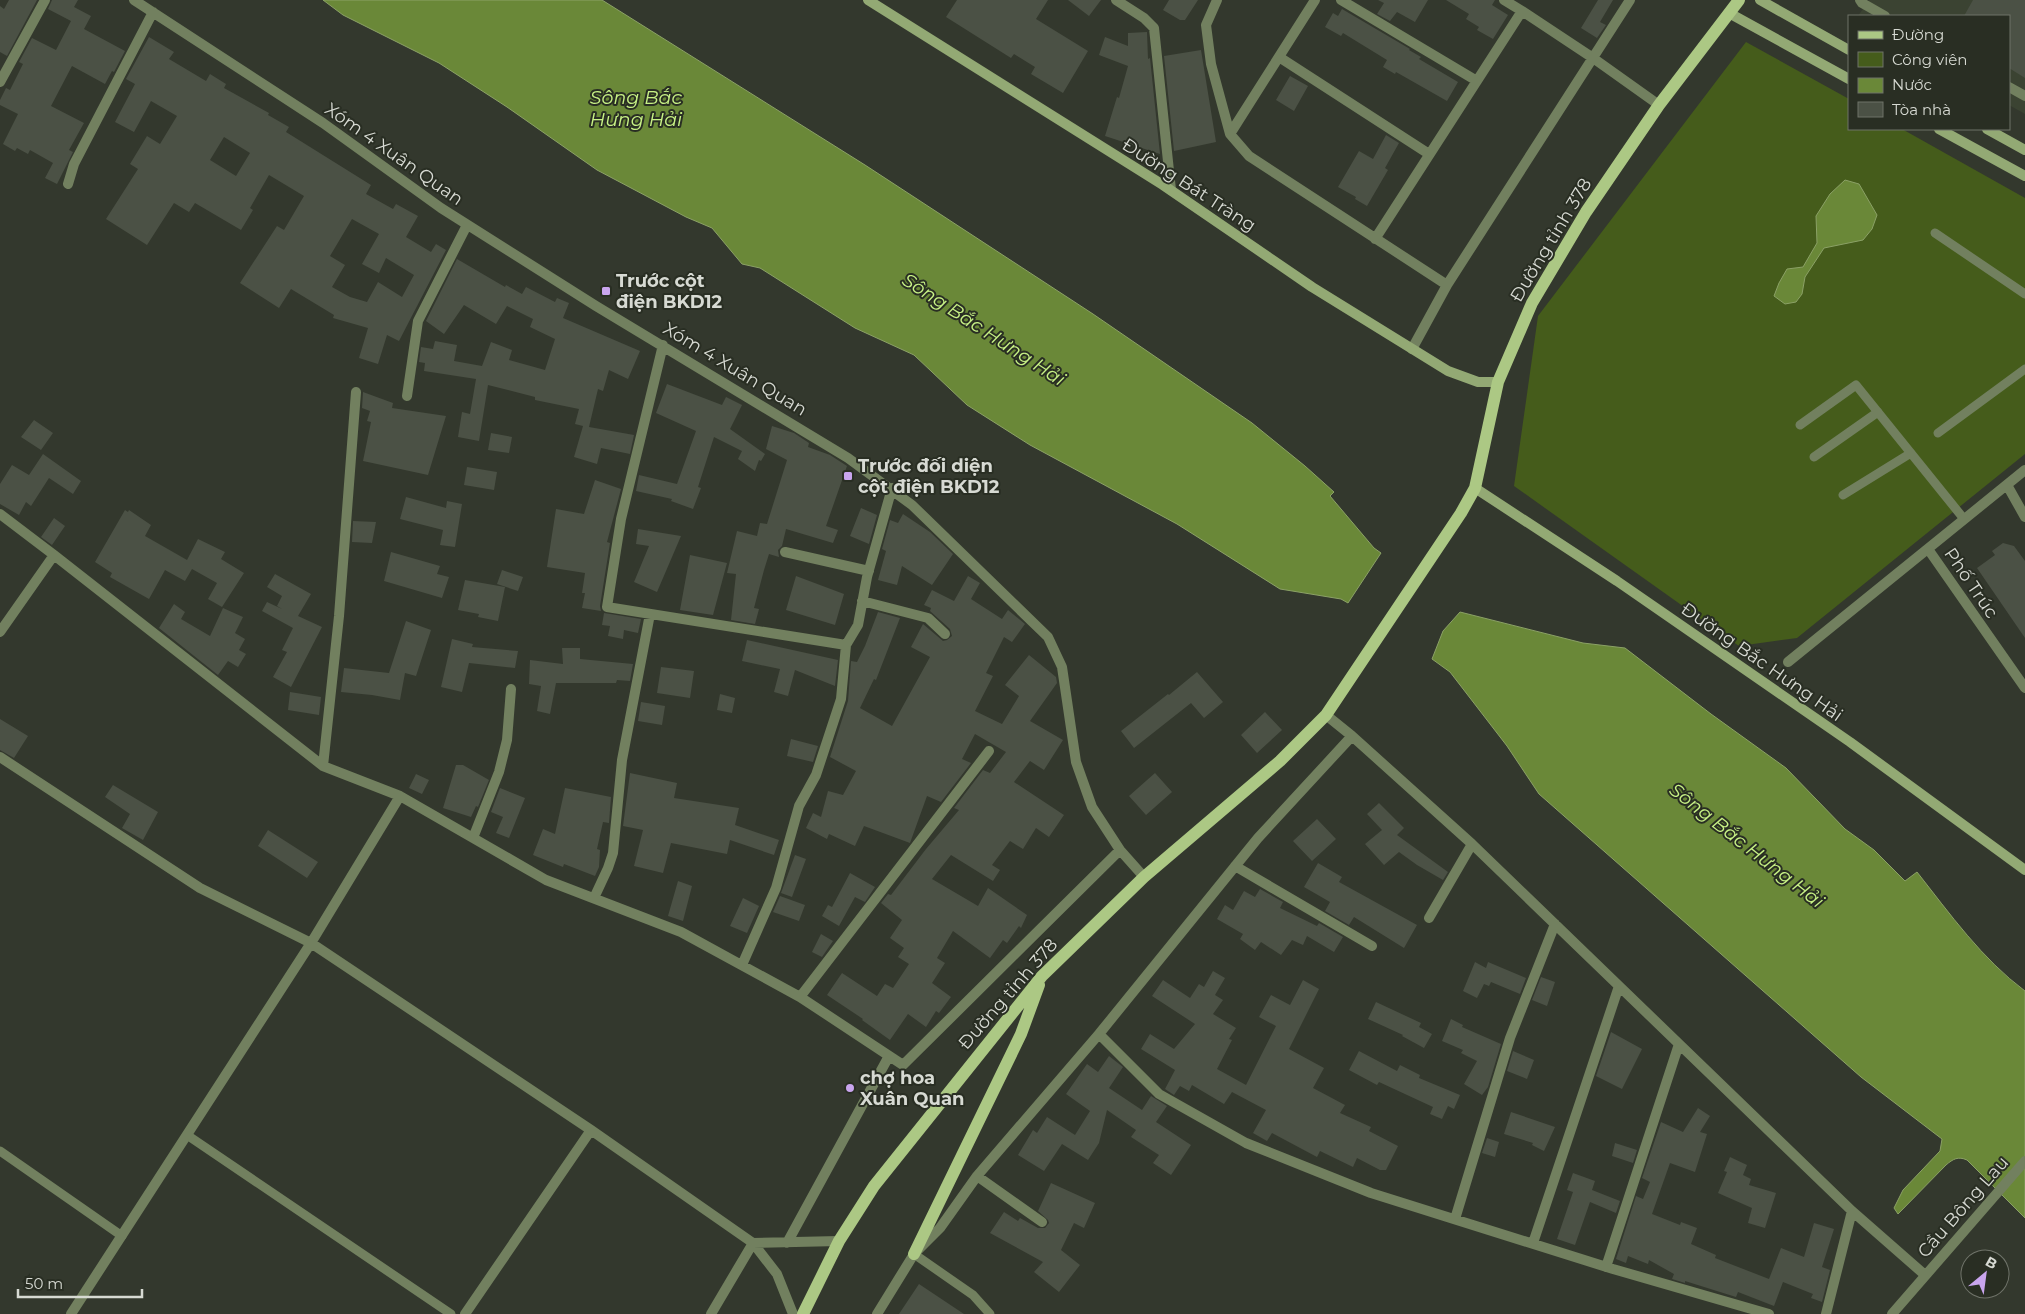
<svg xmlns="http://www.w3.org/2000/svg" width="2025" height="1314" viewBox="0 0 2025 1314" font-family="Montserrat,sans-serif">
<rect width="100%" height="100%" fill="#33382d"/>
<path fill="#3b4332" d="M1869,0H2025V114L2009,105V16H1858Z"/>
<path fill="#455c1b" d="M1746,42L1849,99V129H1902L2025,198V454L1797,638L1739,646L1514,486L1538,316Z"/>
<path fill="#6a8838" stroke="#8ba166" d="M323,0H602L865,165L1093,314L1252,423L1305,466L1334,492L1330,496L1374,548L1381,553L1348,603L1341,599L1280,589L1177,524L1030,445L967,405L914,355L855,328L760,268L742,264L712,228L686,217L597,170L507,107L439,63L343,15Z
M1845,180L1859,184L1877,215L1872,229L1863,240L1824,248L1805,277L1802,294L1796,302L1785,304L1774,296L1779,283L1787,269L1803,267L1817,243L1816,216L1830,194Z
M1460,612L1583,643L1625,648L1711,714L1786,768L1845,829L1874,850L1905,881L1917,872C1950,914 1982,959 2025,991V1218L1967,1160C1958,1156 1953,1159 1946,1165L1898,1214L1894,1208L1903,1190L1940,1151L1942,1139L1861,1077L1539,794L1507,746L1450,672L1432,659L1443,631Z"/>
<path fill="#4b5145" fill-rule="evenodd" d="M9,0H37L7,56L0,52V6L4,9Z
M52,0H78L74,7L91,16L84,29L125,51L114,72L112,71L105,84L72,66L51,106L84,123L69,150L73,152L57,184L45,178L53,163L30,150L28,154L17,148L15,151L3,144L18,114L0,105V100L6,88L10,90L23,64L19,62L32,38L56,50L71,21L48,9Z
M957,0H1048L1036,19L1088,51L1063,93L1031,74L1035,67L1014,54L1011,58L946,17Z
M1068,0H1101L1089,16Z
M1169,0H1198L1185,20H1180L1163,10Z
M1378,0H1428L1415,22L1397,12L1390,21L1377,14L1384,3Z
M1446,0H1495L1492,5L1508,15L1493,39L1477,30L1479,27L1466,19L1469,14Z
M1598,0H1613L1600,22L1606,25L1597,38L1581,28Z
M1973,0H2025V78L2009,68V16H1964Z
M1342,9L1410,49L1409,50L1421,57L1419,59L1458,82L1447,101L1396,72L1395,74L1383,67L1387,60L1343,33L1341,36L1325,27L1333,13L1338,16Z
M1147,32L1148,59L1150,58L1160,154L1105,136L1117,97L1119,98L1128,66L1099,55L1105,37L1128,46V33Z
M149,37L174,52L169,59L206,81L210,74L226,84L224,88L269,113L268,115L289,127L286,132L371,185L366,194L393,209L396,204L418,216L406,237L431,252L436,244L446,250L399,341L387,335L378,364L359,358L368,328L333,318L334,315L291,289L279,308L240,283L277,226L284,230L304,196L269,175L250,208L253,210L241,230L195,203L189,212L174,203L147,245L106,219L138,169L130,164L147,136L160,144L177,116L151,101L134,132L115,122L135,84L126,79ZM224,137L250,153L236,176L210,160ZM352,219L379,234L362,264L379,273L386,258L414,275L402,297L378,282L367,302L350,297L332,287L345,265L330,256Z
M1201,50L1216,142L1174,151L1164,56Z
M1290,76L1308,86L1294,111L1276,100Z
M1386,135L1399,143L1385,168L1388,170L1367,206L1355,199L1356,197L1338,187L1359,151L1373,159Z
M457,259L505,287L506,285L522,294L526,287L555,302L557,298L569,303L563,318L640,351L628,379L609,370L603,391L598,389L589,427L634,435L630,454L601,448L597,464L574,457L583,426L575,424L579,409L535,400V397L488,385L479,441L458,437L462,412L470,414L476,379L424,371L425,363L419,362L421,347L433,349L435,341L457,345L454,361L482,366L491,342L512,350L509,360L545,370L555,339L530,327L533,319L507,306L496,324L464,305L444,334L426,321Z
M667,384L722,405L726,397L742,405L730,429L765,454L761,461L759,460L755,471L738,459L742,451L714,437L698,487L701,488L693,509L671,501L672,499L636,491L639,475L677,484L696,431L656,413Z
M363,392L393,403L392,408L446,416L428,475L363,461L371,422L367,421L370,411L362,408Z
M34,420L53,433L41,450L21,437Z
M772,426L794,433L809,443L808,447L830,455L847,466L826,526L838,530L833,543L786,529L782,546L778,550L779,557L769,554L764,570L754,608L759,609L755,624L731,620L736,574L727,573L737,531L757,536L760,523L767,524L787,460L766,449Z
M491,433L512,437L509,453L488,450Z
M43,454L81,481L73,494L49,478L31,506L26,502L19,515L0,504V484L12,465L29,475Z
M467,467L497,472L494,490L464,485Z
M595,480L621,489L607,542L610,543L600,606L601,611L582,608L585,593H582L585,573L547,567L556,509L584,514Z
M406,497L446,508L447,501L462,504L455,547L440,545L443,530L400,519Z
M861,508L877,515L869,544L850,536Z
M125,510L128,512L129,510L151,525L145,536L187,560L198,539L225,552L221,559L244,573L222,607L208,599L217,583L192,569L185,581L165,570L149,599L110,577L112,573L95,562Z
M903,514L930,532L953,554L932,585L902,566L897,585L878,580L886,551L882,549L890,520L898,523Z
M54,518L65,526L52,545L41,537Z
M353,521L376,522L372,543L352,542Z
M638,529L681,536L657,592L634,582L649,546L636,544Z
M2003,543L2014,546L2025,561V638L1977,568L1995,555L1992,551Z
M391,552L440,566L437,574L449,577L442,598L384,581Z
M690,555L727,563L713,615L680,610Z
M502,570L523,577L518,591L497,584Z
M275,574L311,594L298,616L322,627L291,687L273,677L287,652L282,650L293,628L262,611L267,602L282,609L277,606L282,596L267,587Z
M796,576L844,594L835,625L786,610Z
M968,576L980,583L971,599L1002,619L1008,610L1025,624L1012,642L1004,637L986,673L993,676L975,711L1002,724L1019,696L1005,685L1029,655L1056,677L1057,683L1030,721L1063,740L1044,770L1030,761L1014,782L1064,815L1049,837L1036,828L1023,849L1010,841L992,865L1000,870L993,881L951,855L932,879L978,906L988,888L1027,915L1021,928L1019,926L1007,943L1003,940L990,958L953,931L937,958L945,963L932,983L951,997L939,1013L936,1011L926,1027L908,1014L890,1040L862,1020L863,1019L827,995L842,973L877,996L885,984L893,988L909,964L898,957L904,948L890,938L902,920L881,903L888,894L891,895L926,849L959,810L954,808L983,770L990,773L1006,752L975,734L962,759L971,763L941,802L927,796L910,843L864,826L855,846L829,834L827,839L806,828L813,813L821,817L828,791L843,795L856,771L830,757L848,701L851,661L857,662L865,646L878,612L900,618L876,680L874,679L860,708L892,726L930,657L911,647L923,624L943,641L947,640L952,636L950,629L930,611L931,608L924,605L932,590L954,601Z
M465,580L505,587L498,621L478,617L479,614L458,610Z
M174,604L185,612L181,619L210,636L223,608L243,617L235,633L245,639L239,650L246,654L238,667L228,661L218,675L159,628Z
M604,613L641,619L638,633L624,630L623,639L608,636L610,626L602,625Z
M406,621L431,630L416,676L405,673L400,700L372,695L341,692L344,668L389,673Z
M452,639L473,644L472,647L518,651L515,668L469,663L462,692L441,687Z
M747,640L838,660L835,686L795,670L788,696L774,692L780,669L742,661Z
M562,648H580V659L633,664L630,681L617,680L616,683H556L550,714L537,711L541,686L529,684L530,660L563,664Z
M661,667L694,671L690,698L657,693Z
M1197,672L1223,702L1204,718L1191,703L1134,748L1121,731L1168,694L1169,695Z
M290,692L321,697L319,715L288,710Z
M720,694L735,698L732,713L717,710Z
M641,702L665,706L662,725L638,721Z
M1265,712L1282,730L1257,753L1241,735Z
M0,719L28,736L14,758L0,750Z
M791,739L818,746L813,762L787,756Z
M456,765H463L489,780L478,807L476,806L471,817L443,808Z
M630,773L677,783L674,798L739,808L735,825L779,840L774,855L730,840L727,854L671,843L663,873L634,866L643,830L623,826Z
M1155,773L1172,792L1146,815L1129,796Z
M416,774L429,780L422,794L409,788Z
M113,785L158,812L143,840L122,828L130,814L105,797Z
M500,788L525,798L509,838L496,833L503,817L491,812Z
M565,788L611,797L609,823L603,822L597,849L600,850L599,867L595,876L564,864L563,867L533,855L543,829L555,834Z
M1379,803L1404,828L1397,835L1448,872L1443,880L1417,865L1399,852L1384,865L1365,844L1382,830L1367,814Z
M1317,819L1336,839L1312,861L1293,841Z
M268,830L318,862L307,878L258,846Z
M795,855L806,859L792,897L781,893Z
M1318,863L1342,877L1339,882L1417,925L1404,948L1354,917L1349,925L1325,911L1330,902L1304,887Z
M850,873L875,887L865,902L855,897L839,926L822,916L828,905L832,907Z
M678,881L692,886L683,921L668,916Z
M1260,889L1283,902L1280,908L1317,926L1319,923L1343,937L1334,952L1307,936L1303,945L1292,940L1281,955L1261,942L1255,950L1240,939L1243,934L1217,919L1225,905L1233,910L1244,891L1255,897Z
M780,896L805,905L799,921L773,912Z
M743,898L759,906L747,933L730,926Z
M821,934L833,941L822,957L812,952Z
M1475,962L1486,968L1488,962L1526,978L1520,994L1491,982L1489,986L1484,984L1477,998L1463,991Z
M1213,971L1225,978L1215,995L1223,1000L1213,1014L1236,1028L1229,1039L1232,1040L1217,1069L1246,1085L1276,1026L1259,1017L1271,995L1290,1005L1303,980L1319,989L1289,1049L1324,1068L1313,1088L1345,1105L1340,1113L1371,1127L1369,1131L1398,1146L1386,1170H1380L1357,1158L1353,1167L1320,1151L1317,1157L1272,1133L1267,1141L1253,1133L1266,1110L1232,1092L1224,1104L1192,1085L1189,1091L1180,1086L1174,1095L1165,1089L1175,1070L1141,1049L1150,1034L1174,1049L1195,1024L1152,996L1163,980L1190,998L1199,984L1204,987Z
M1541,977L1555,982L1547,1006L1532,1000Z
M1376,1002L1421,1023L1419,1027L1432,1034L1424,1048L1402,1036L1403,1035L1368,1019Z
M1451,1019L1463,1025L1462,1027L1501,1044L1488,1087L1482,1095L1464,1084L1477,1061L1461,1053L1463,1050L1442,1041Z
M1611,1032L1642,1049L1622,1089L1596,1076Z
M1359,1051L1397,1071L1400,1065L1420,1075L1419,1078L1460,1095L1454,1109L1448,1106L1442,1119L1430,1114L1433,1107L1379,1082L1377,1085L1349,1070Z
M1513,1051L1534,1060L1527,1079L1507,1071Z
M1109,1056L1123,1067L1109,1088L1142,1110L1151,1096L1167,1106L1156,1122L1191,1145L1171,1175L1153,1163L1159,1155L1131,1137L1136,1130L1107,1110L1099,1143L1088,1160L1062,1144L1044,1171L1018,1155L1033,1130L1037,1133L1047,1117L1075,1135L1090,1111L1066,1094L1087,1064L1098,1072Z
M1698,1108L1710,1116L1700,1132L1707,1134L1695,1172L1670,1163L1652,1214L1680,1225L1681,1222L1697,1228L1691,1244L1716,1255L1715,1258L1769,1279L1781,1248L1804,1257L1814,1223L1834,1229L1822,1267L1830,1270L1822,1302L1811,1298L1813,1294L1783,1282L1774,1306L1738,1292L1736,1297L1685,1281V1283L1672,1279L1674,1274L1649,1260L1648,1264L1628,1256L1626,1263L1616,1259L1636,1196L1643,1199L1650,1182L1642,1178L1661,1122L1683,1132Z
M1511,1112L1555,1127L1544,1151L1532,1145L1533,1143L1504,1134Z
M1487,1138L1499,1142L1495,1157L1482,1153Z
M1615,1143L1637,1150L1633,1163L1612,1156Z
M1730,1157L1747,1165L1743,1175L1751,1179L1749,1185L1776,1193L1765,1228L1748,1223L1752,1208L1718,1193L1727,1172L1724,1171Z
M1573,1173L1595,1181L1592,1190L1620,1201L1616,1213L1590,1202L1575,1245L1557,1239L1573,1192L1567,1190Z
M1051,1183L1095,1203L1084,1228L1074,1223L1061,1250L1080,1265L1059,1292L1034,1272L1043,1262L990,1233L1004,1212L1018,1221L1020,1218L1038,1228H1045L1049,1223L1048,1220L1038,1211Z
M919,1284L964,1314H899Z"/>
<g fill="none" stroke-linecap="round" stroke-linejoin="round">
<path stroke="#72805f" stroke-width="9" d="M1935,233L2025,294
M1800,425L1856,385L1964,519
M1938,433L2025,369
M1814,457L1878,412
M1843,495L1911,453
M187,1135L451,1314
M0,1151L122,1236
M914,1254L973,1295L990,1314"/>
<path stroke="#72805f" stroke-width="10" d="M134,0L323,123L441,208L596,306L848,458L912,505L1048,637L1062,667L1076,762L1092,807L1120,850L1144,877
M1116,0L1144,18L1154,28L1171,190
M1217,0L1206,25L1211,64L1230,134L1249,156L1447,285L1412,349
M1341,0L1477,81
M1860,0L1862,3L1885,16
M1522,11L1593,58L1659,105
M1279,57L1429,154
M0,82L45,0
M2009,87L2025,96
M1230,134L1315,0
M68,184L74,164L153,12
M1375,239L1522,11L1504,0
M1447,285L1630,0
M663,345L621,519L607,607L846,645L858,625L867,577L892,488
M407,396L418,321L467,225
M2007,485L2025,517
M0,514L54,555
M1928,549L2025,688
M785,552L869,571
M862,601L928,618L945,634
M0,632L54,555L323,766L400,796L546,880L681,932L800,997L903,1065L1120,850
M1788,662L2025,470
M1326,715L1352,736L1472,844L1852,1211L1925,1275
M0,757L200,888L311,943L591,1130L753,1243L777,1274L793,1314
M323,766L339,616L356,392
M473,838L499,772L507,740L511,689
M1235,866L1372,946
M594,898L608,868L613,853L622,760L650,614
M1429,918L1472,844
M742,965L776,888L799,806L816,775L841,699L846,645
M800,997L989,751
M1099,1034L1159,1094L1246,1143L1371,1193L1613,1269L1769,1314
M977,1176L1042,1222
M1455,1219L1510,1038L1555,924
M753,1243L839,1241
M787,1243L889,1056
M1533,1243L1619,986
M1606,1267L1679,1044
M71,1314L311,943L400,796
M465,1314L591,1130
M711,1314L753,1243
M877,1314L914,1254L940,1228L977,1176L1099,1034L1258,838L1352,736
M1826,1314L1852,1211
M1892,1314L2025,1161"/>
<path stroke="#93a974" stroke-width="10" d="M868,0L1163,185L1312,287L1448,371L1478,382H1498
M1760,0L1849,50
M1729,13L1849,79
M1939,129L2025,176
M1987,129L2025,150
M1475,488L1617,581L1850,742L2025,870"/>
<path stroke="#acc884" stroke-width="12" d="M914,1254L1021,1034L1039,985
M803,1314L839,1241L874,1186L1042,976L1144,877L1280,761L1326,715L1461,513L1475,488L1498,382L1532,303L1586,212L1659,105L1739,0"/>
</g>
<g fill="#c9a5ee" stroke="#292e23" stroke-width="2">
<rect x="601" y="286" width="10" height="10" rx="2.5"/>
<rect x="843" y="471" width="10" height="10" rx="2.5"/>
<circle cx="850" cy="1088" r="5"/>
</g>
<g text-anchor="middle" stroke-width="4" stroke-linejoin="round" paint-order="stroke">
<g font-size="18" fill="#d7dad3" stroke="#292e23">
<text transform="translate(394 154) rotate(35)" y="6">Xóm 4 Xuân Quan</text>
<text transform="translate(1189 185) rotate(33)" y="6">Đường Bát Tràng</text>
<text transform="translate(1551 240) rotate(-59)" y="6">Đường tỉnh 378</text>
<text transform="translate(735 369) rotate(31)" y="6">Xóm 4 Xuân Quan</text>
<text transform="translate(1971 583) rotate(56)" y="6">Phố Trúc</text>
<text transform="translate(1762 662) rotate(35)" y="6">Đường Bắc Hưng Hải</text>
<text transform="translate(1008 994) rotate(-49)" y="6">Đường tỉnh 378</text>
<text transform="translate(1963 1207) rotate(-49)" y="6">Cầu Bông Lau</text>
</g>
<g font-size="18" font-weight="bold" fill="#d7dad3" stroke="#292e23" text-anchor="start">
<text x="616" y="287">Trước cột<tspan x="616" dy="21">điện BKD12</tspan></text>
<text x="858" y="472">Trước đối diện<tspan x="858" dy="21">cột điện BKD12</tspan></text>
<text x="860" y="1084">chợ hoa<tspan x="860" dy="21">Xuân Quan</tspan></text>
</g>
<g font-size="19" font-style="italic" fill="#c8f286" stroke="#292e23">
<text x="636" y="104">Sông Bắc<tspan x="636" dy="22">Hưng Hải</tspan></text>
<text transform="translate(984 329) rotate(33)" y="7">Sông Bắc Hưng Hải</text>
<text transform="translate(1747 845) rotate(38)" y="7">Sông Bắc Hưng Hải</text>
</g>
</g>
<rect x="1848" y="15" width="162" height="115" fill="#292e23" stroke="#6f7369"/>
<rect x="1858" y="31" width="25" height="8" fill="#acc884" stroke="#6f7369"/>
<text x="1892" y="40" font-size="15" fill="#d7dad3">Đường</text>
<rect x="1858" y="52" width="25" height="15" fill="#455c1b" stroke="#6f7369"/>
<text x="1892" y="65" font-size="15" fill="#d7dad3">Công viên</text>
<rect x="1858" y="78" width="25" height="15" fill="#6a8838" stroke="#6f7369"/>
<text x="1892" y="90" font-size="15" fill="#d7dad3">Nước</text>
<rect x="1858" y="102" width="25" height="15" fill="#4b5145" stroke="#6f7369"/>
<text x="1892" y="115" font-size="15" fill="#d7dad3">Tòa nhà</text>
<g transform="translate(1985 1274) rotate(29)"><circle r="24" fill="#292e23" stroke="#6f7369"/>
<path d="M0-4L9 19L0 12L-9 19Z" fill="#c9a5ee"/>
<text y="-8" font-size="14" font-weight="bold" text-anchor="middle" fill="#d7dad3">B</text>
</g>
<path d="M18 1289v8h124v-8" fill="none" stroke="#d7dad3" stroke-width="2.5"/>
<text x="25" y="1289" font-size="15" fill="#d7dad3" stroke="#292e23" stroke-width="4" paint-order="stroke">50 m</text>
</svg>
